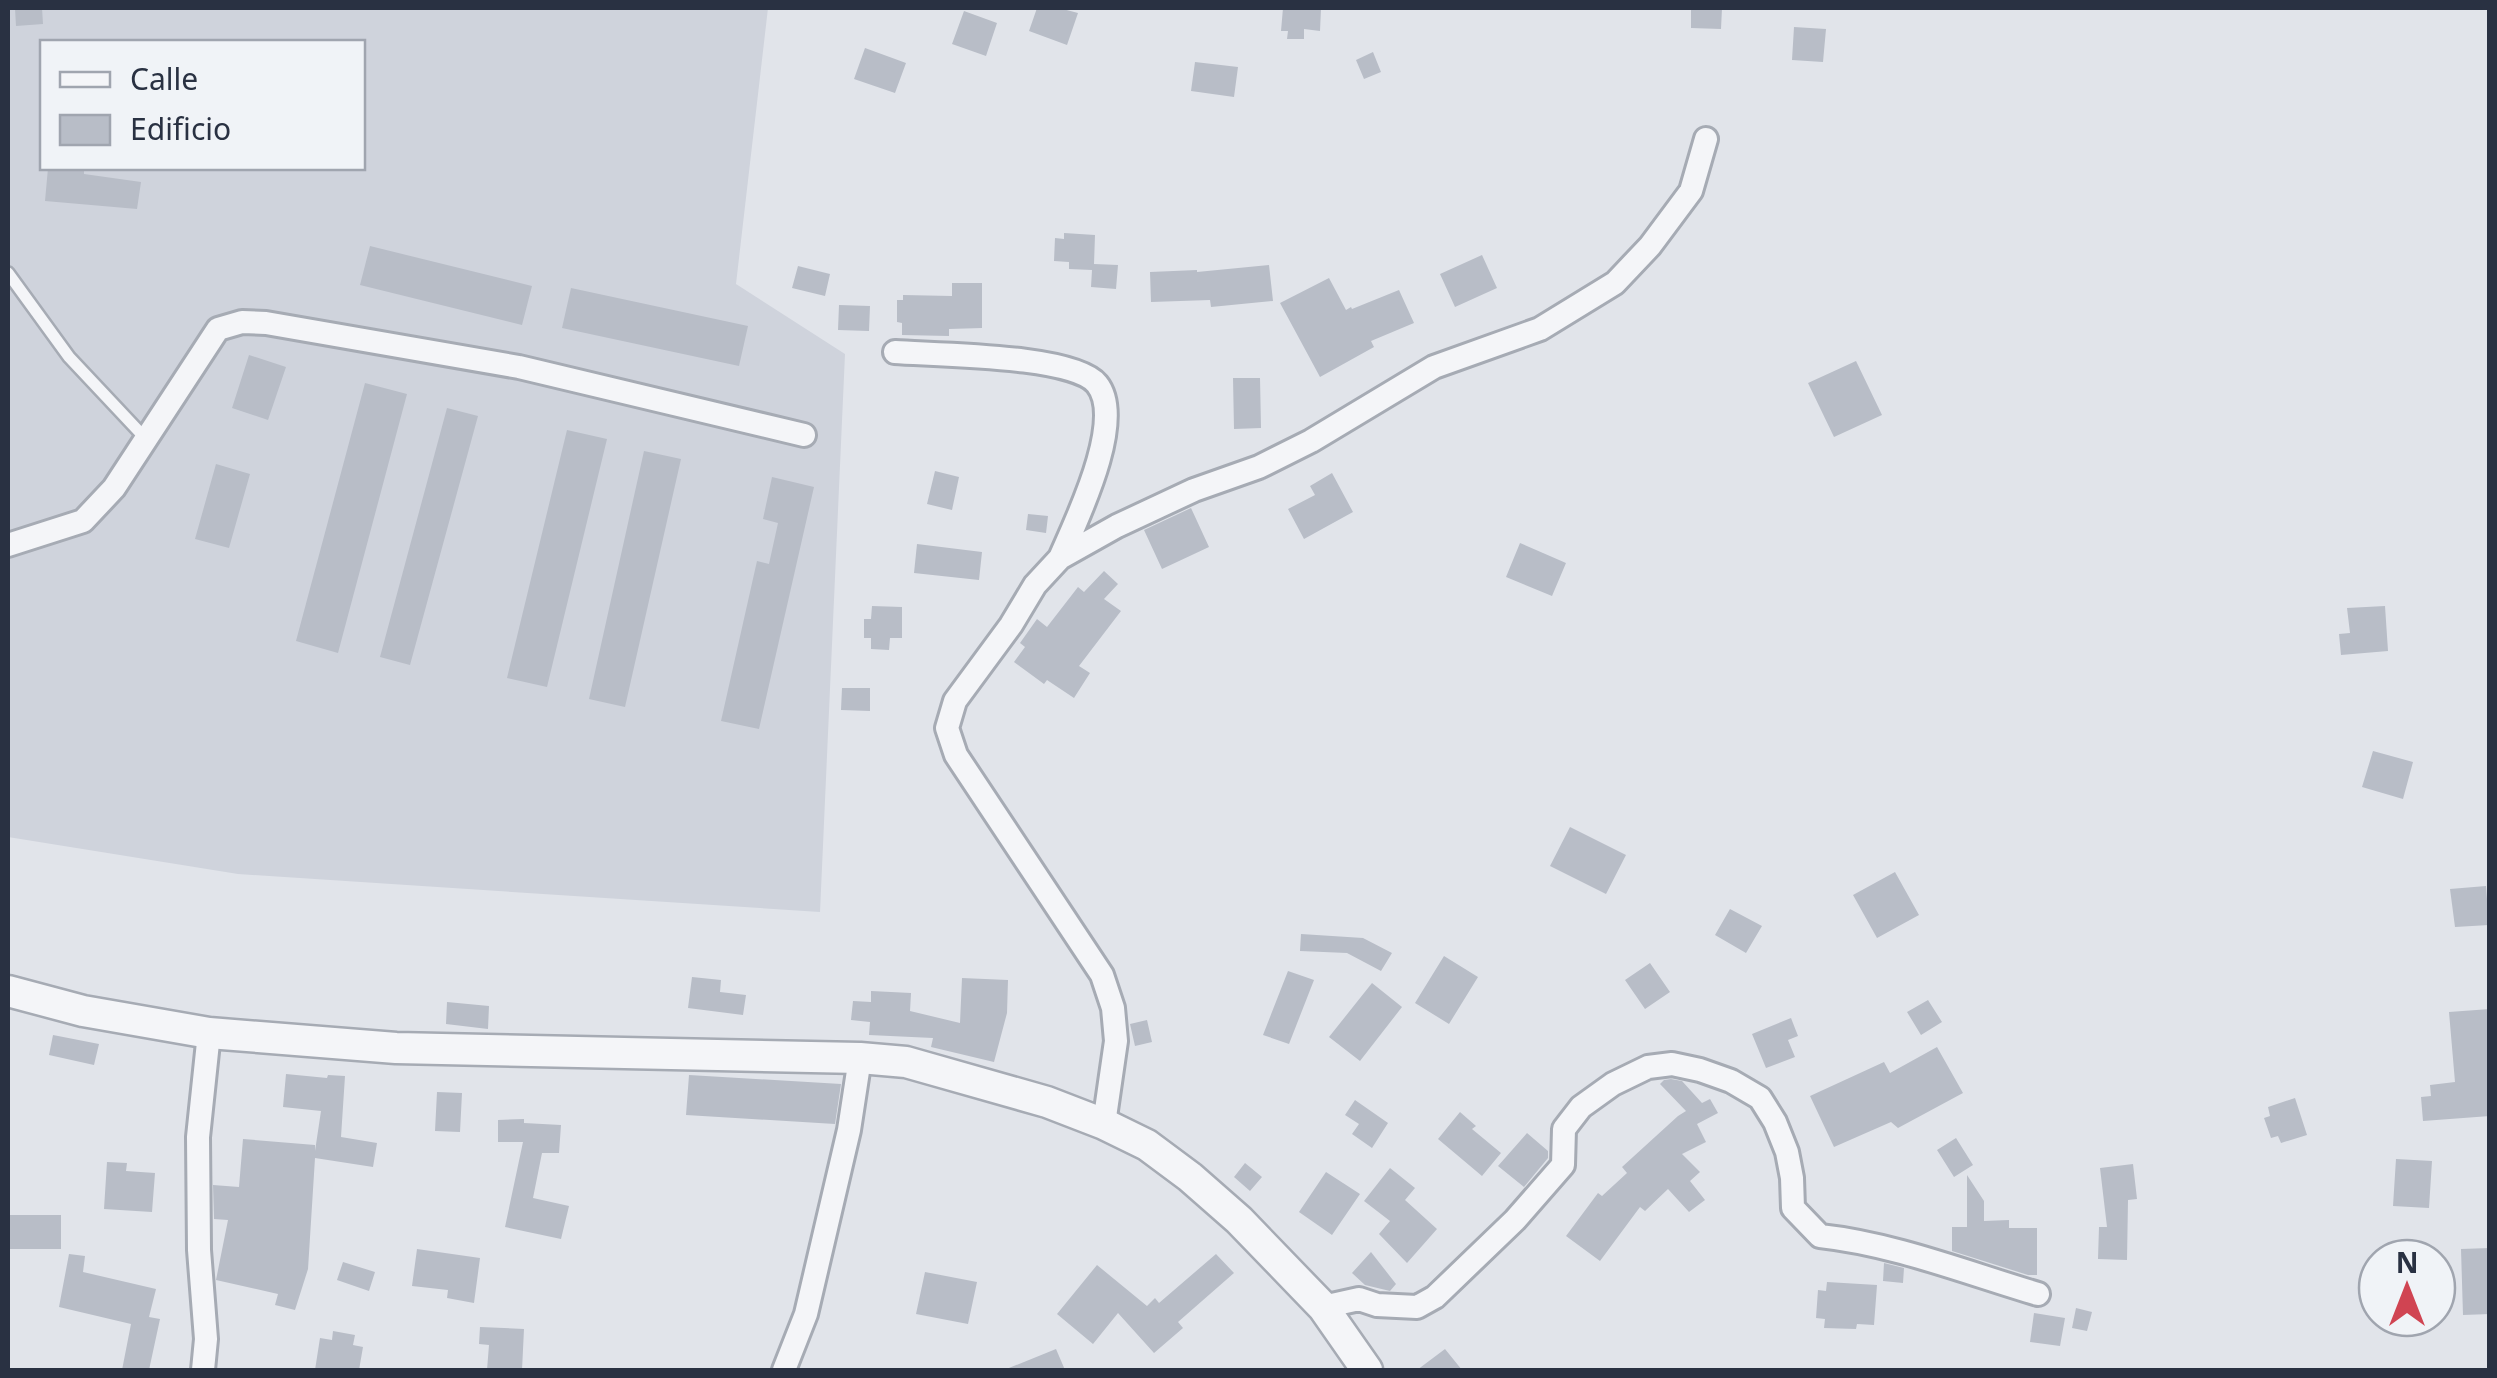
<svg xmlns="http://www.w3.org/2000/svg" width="2497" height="1378" viewBox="0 0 2497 1378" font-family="'Noto Sans',sans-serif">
<rect width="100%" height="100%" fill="#e1e4ea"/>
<path fill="#cfd3dc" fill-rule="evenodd" d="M8,8H768L736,284L845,354L820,912L238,874L8,837ZM42,42H362V168H42Z"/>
<path fill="#b8bdc7" d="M15,8H42L43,24L16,26Z
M1037,8H1059L1078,13L1067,45L1029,31Z
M1283,8H1321L1320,31L1304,29V39H1287L1288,31H1281Z
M1691,8H1722L1721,29L1691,28Z
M964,11L997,23L986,56L952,44Z
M1794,27L1826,29L1823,62L1792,60Z
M865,48L906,63L895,93L854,79Z
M1373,52L1381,72L1364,79L1356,60Z
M1195,62L1238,67L1234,97L1191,91Z
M48,168L84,171V174L141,182L137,209L45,201Z
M1064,233L1095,235L1094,264L1118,265L1116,289L1091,287L1092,270L1069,269V262L1054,261L1055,238L1064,239Z
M370,246L532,286L522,325L360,285Z
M1482,255L1497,288L1455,307L1440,274Z
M1269,265L1273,301L1211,307L1210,300L1151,302L1150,272L1197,270V272Z
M798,266L830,274L825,296L792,288Z
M1329,278L1346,310L1351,307L1352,309L1399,290L1414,323L1371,341L1374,347L1320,377L1280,303Z
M952,283H982V328L949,329V336L902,335V323L897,322V300H903V295L952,296Z
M571,288L748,326L739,366L562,328Z
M839,305L870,306L869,331L838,330Z
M249,355L286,367L268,420L232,408Z
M1856,361L1882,415L1834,437L1808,383Z
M1233,378H1260L1261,428L1234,429Z
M365,383L407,394L338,653L296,641Z
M447,408L478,416L410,665L380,657Z
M567,430L607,439L547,687L507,678Z
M644,451L681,459L625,707L589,699Z
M216,464L250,474L229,548L195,539Z
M935,471L959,477L952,510L927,504Z
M1332,473L1353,512L1304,539L1288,509L1315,495L1310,486Z
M772,477L814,487L759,729L721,721L757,561L769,564L778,523L763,519Z
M1191,508L1209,547L1162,569L1144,530Z
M1028,514L1048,516L1046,533L1026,530Z
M1520,543L1566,563L1552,596L1506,577Z
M917,544L982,552L979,580L914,573Z
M1104,571L1118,584L1104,599L1121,611L1079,666L1090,673L1074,698L1047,680L1044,684L1014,662L1025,647L1020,643L1037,619L1047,627L1078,587L1084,592Z
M872,606L902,607V638H890L889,650L871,649V638H864V619H871Z
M2385,606L2388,651L2341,655L2339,634L2350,633L2347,608Z
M842,688H870V711L841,710Z
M2373,751L2413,762L2403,799L2362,787Z
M1570,827L1626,855L1606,894L1550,866Z
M1895,872L1919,915L1877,938L1853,895Z
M2486,886L2489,925L2455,927L2450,889Z
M1730,909L1762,926L1746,953L1715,935Z
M1301,934L1363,938L1392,953L1381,971L1347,953L1300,951Z
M1444,956L1478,977L1449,1024L1415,1003Z
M1650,963L1670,992L1645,1009L1625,980Z
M1288,971L1314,980L1289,1044L1263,1035Z
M692,977L721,980L720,992L746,995L743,1015L688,1008Z
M962,978L1008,980L1007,1013L994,1062L931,1047L933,1038L869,1035L870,1022L851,1020L853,1001L871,1002V991L911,993L910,1011L960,1023Z
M1372,983L1402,1007L1360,1061L1329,1037Z
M1928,1000L1942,1022L1921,1035L1907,1012Z
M447,1002L489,1006L488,1029L446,1024Z
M2490,1009V1116L2423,1121L2421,1097L2431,1096L2430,1085L2455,1082L2449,1012Z
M1791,1018L1798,1036L1788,1040L1795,1057L1766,1068L1752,1034Z
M1147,1020L1152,1042L1135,1046L1130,1024Z
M53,1035L99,1044L94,1065L49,1055Z
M1937,1047L1963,1093L1898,1128L1891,1122L1834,1147L1810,1096L1884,1062L1890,1073Z
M286,1074L327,1078L328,1075L345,1076L341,1137L377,1143L373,1167L315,1158L308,1269L295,1310L275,1305L278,1294L216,1280L228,1220L214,1219L213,1185L239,1187L243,1139L315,1145V1151L321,1111L283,1107Z
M689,1075L841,1084L835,1124L686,1115Z
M1671,1079L1682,1081L1702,1103L1710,1099L1718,1113L1697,1124L1706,1142L1682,1154L1700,1172L1690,1181L1705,1200L1689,1212L1668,1189L1645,1211L1640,1207L1600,1261L1566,1236L1598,1193L1602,1196L1627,1173L1622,1167L1678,1116L1686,1111L1660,1084L1664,1080Z
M437,1092L462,1093L460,1132L435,1131Z
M2295,1098L2307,1135L2281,1143L2278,1136L2271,1138L2264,1118L2270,1116L2268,1107Z
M1355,1100L1388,1123L1372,1148L1352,1134L1359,1124L1345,1115Z
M1460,1112L1476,1126L1472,1129L1501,1153L1482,1176L1438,1139Z
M524,1119V1123L561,1125L559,1153H542L533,1198L569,1206L561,1239L505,1227L523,1142H498V1120Z
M1527,1133L1548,1151V1158L1524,1187L1498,1166Z
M1956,1138L1973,1165L1954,1177L1937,1150Z
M2396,1159L2432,1161L2429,1208L2393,1206Z
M107,1162L127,1163L126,1171L155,1173L152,1212L104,1209Z
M1245,1163L1262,1177L1250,1191L1234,1177Z
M2133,1164L2137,1199L2128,1200L2127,1260L2098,1259L2099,1227H2107L2100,1168Z
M1390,1168L1415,1188L1405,1200L1437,1229L1407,1263L1379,1234L1390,1221L1364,1201Z
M1326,1172L1360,1194L1332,1235L1299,1212Z
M1967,1175L1984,1201V1221L2009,1220V1228H2037V1275H2028L1952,1251V1227H1967Z
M8,1215H61V1249H8Z
M2490,1248V1314L2463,1315L2461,1249Z
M417,1249L480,1258L474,1303L447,1298L448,1290L412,1286Z
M1371,1252L1396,1284L1390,1291L1365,1285L1352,1273Z
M69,1254L85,1256L83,1272L156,1289L149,1317L160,1319L149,1370H122L131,1324L59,1307Z
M1216,1254L1234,1273L1178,1322L1183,1328L1154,1353L1118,1313L1093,1344L1057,1314L1097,1265L1147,1306L1155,1298L1159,1303Z
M343,1262L375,1272L369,1291L337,1280Z
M1884,1263L1904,1268L1903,1283L1883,1281Z
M925,1272L977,1282L968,1324L916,1314Z
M1827,1282L1877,1285L1874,1325L1857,1324L1856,1329L1824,1328L1825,1319L1816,1318L1818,1290L1826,1291Z
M2076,1308L2092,1312L2087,1331L2072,1328Z
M2034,1313L2065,1318L2060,1346L2030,1342Z
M480,1327L524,1329L522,1370H487L489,1345L479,1344Z
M333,1331L355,1335L353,1345L363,1347L359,1370H315L320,1338L332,1340Z
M1056,1349L1065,1370H1004Z
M1445,1349L1462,1370H1417Z"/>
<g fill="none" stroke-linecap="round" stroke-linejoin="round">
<defs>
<path id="service" d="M8,273L69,357L147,440"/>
<path id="minor" d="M895,352C935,355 1074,355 1097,384C1126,420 1076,521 1060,558
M8,545L83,521L114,488L218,329L242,322L266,323L519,367L804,435
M1104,1124L1116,1041L1113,1008L1102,975L956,755L947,728L955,701L1011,625L1035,585L1060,558L1117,526L1194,490L1259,467L1311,441L1434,367L1540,329L1615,283L1650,246L1691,191L1706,139
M1323,1307L1359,1299L1377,1305L1417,1307L1435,1297L1515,1220L1563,1165L1564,1129L1581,1107L1613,1084L1648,1067L1672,1064L1700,1070L1731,1081L1760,1098L1775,1122L1787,1152L1792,1178L1793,1208L1820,1236C1894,1244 1967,1273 2038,1294
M203,1370L206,1339L199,1250L198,1137L209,1033
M784,1370L806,1314L849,1130L860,1058"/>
<path id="tertiary" d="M8,991L83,1011L209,1033L396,1048L860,1058L906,1062L1047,1102L1104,1124L1147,1145L1190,1177L1239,1220L1323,1307L1367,1370"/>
</defs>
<use href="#service" stroke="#a6abb4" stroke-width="16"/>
<use href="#minor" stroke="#a6abb4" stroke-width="28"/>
<use href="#tertiary" stroke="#a6abb4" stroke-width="35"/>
<use href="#service" stroke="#f4f5f8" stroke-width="11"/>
<use href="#minor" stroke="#f4f5f8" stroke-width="22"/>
<use href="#tertiary" stroke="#f4f5f8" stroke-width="30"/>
</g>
<rect width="2497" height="1378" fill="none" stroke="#293142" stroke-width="20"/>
<rect x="40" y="40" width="325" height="130" fill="#f0f3f7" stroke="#a0a5af" stroke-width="2.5"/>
<rect x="60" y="72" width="50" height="15" fill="#f4f5f8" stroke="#a0a5af" stroke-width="2.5"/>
<text x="130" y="90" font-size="30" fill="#293142">Calle</text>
<rect x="60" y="115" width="50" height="30" fill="#b8bdc7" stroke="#a0a5af" stroke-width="2.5"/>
<text x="130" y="140" font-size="30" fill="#293142">Edificio</text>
<g transform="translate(2407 1288)"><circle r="48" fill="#f0f3f7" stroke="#a0a5af" stroke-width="2.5"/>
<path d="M0-8L18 38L0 25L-18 38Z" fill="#d04452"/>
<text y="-15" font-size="28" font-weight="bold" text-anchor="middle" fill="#293142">N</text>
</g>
</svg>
